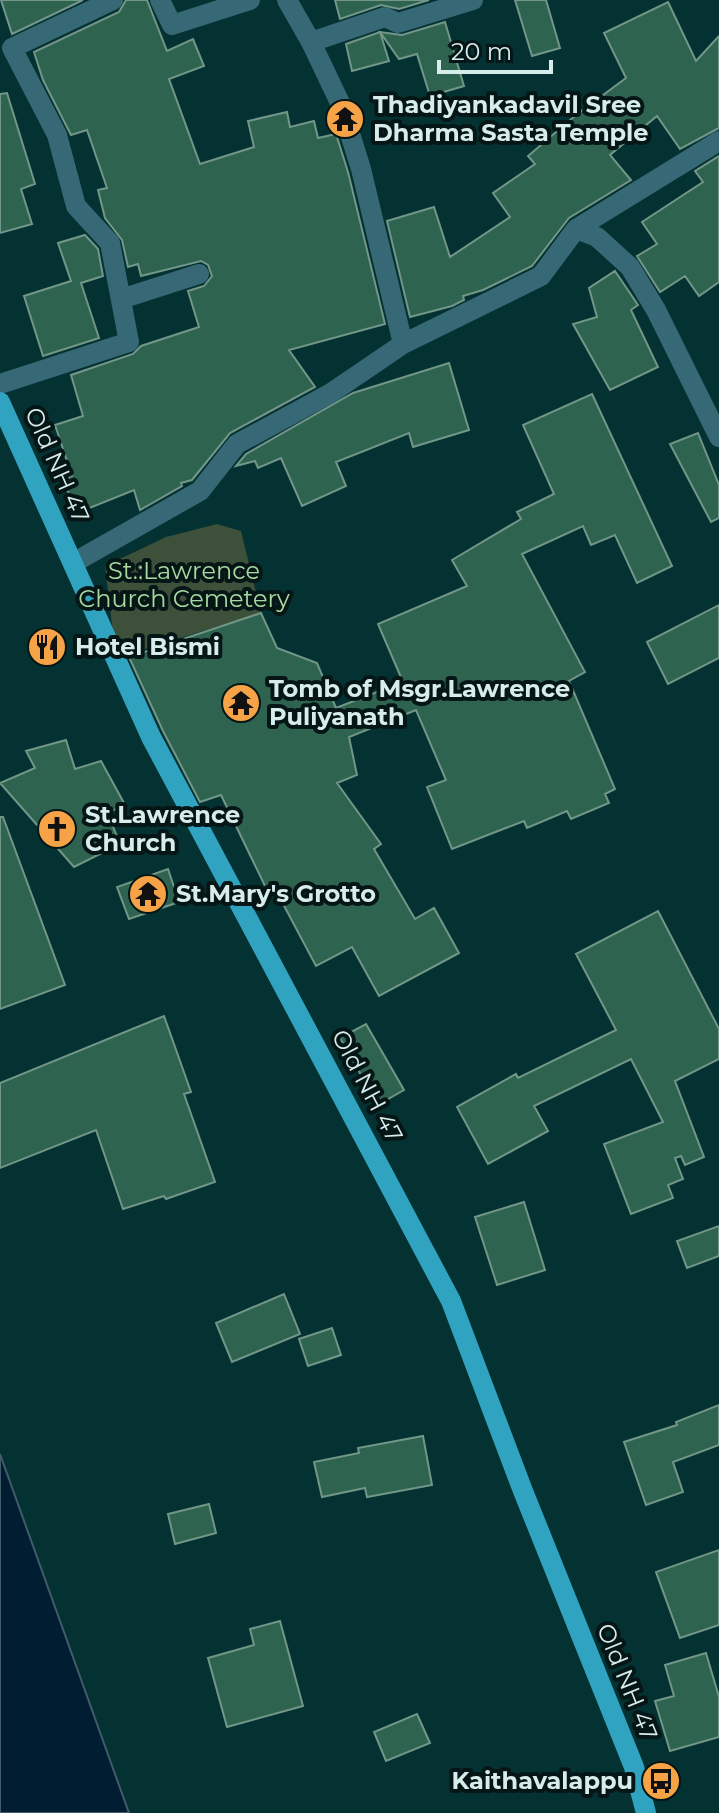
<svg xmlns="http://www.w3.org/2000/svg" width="719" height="1813" viewBox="0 0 719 1813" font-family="Montserrat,sans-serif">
<rect width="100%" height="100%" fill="#043131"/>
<path fill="#3d503a" d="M217,524L241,531L261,613L116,658L105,566L166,537Z"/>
<path fill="#011d32" stroke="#415b6a" stroke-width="2" d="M0,1454L129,1813H0Z"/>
<path fill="#2e6350" stroke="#729687" stroke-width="2" d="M1,0H83L12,34Z
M126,0H147L167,51L193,39L204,66L169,79L200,164L254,147L248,121L287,112L290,127L314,121L318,138L336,134L348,172L385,324L289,350L315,387L230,433L192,480L181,483L182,486L140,510L134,490L77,513L63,480L72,476L55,425L83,416L71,375L133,354L141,346L199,327L188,291L204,286L212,276L208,265L201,261L141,276L138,264L128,267L122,240L105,218L98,190L107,188L87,130L71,135L43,80L34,52L119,12Z
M335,0H429L399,9L381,5L340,19Z
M515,0H546L560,48L532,56Z
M668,2L696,61L719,36V128L680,149L657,116L610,155L631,180L569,218L532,266L483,290L463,296L464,300L452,306L410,317L387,221L434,207L450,257L510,217L493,193L535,164L528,156L576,115L626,78L604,33Z
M445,22L464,86L430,96L417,54L399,59L380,32L402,35Z
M380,32L389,61L352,71L346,44Z
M7,93L35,184L21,189L32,224L0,233V94Z
M719,156V282L699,296L685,276L660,292L637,256L657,244L642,222L703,182L695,171Z
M85,235L98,249L103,276L81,283L99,338L43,356L24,296L71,281L58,243Z
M615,271L638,305L631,310L658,367L610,390L573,324L597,317L589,288Z
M449,363L469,430L413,447L409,433L336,462L346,486L302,506L281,458L258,468L255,461L236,466L246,454L353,393Z
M592,394L672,566L637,583L615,535L591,545L583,526L522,554L585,672L569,681L615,789L605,794L609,803L571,819L567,811L527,828L524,821L452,849L427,787L446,780L416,710L349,737L357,775L337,783L381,844L374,849L415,919L434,908L459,953L379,996L352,947L316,966L273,885L266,888L221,795L200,802L163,731L129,657L261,613L277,648L317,663L336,708L403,682L378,624L467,586L452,560L521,519L517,512L554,494L523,425Z
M698,433L719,485V518L711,522L670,444Z
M719,605V658L668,684L647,642Z
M66,740L75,769L101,761L124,803L108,814L120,844L74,867L0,783L35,768L26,751Z
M0,817H3L65,985L0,1009Z
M168,869L179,902L129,919L117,887Z
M658,911L719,1029V1059L675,1081L704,1157L685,1165L681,1156L675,1158L683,1179L668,1185L673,1198L631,1214L604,1144L663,1122L631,1059L534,1106L548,1131L488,1164L457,1107L516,1074L518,1078L616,1030L576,954Z
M164,1016L191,1092L184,1094L215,1182L166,1199L164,1196L123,1209L96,1130L0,1168V1083Z
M366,1024L404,1090L378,1105L340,1038Z
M524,1202L545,1270L497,1285L475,1217Z
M719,1226V1256L687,1268L677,1241Z
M284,1294L300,1334L232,1362L216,1323Z
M332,1328L341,1355L308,1366L299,1339Z
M719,1405V1445L673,1462L683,1492L646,1505L624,1442L677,1425L676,1422Z
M423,1436L432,1485L367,1497L365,1488L322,1497L314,1462L359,1453L358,1448Z
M209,1504L216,1533L175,1544L168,1514Z
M719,1550V1625L680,1638L656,1572Z
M280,1621L303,1706L227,1727L208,1658L254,1645L250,1629Z
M706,1653L719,1697V1737L670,1751L655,1701L674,1696L665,1665Z
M417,1714L430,1743L386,1761L374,1732Z"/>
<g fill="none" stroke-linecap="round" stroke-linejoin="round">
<path stroke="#376875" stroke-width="20" d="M160,0L172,25L250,0
M287,0L311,42L385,17L398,23L473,0
M311,42L341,105L361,169L403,344
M576,229L719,141
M121,299L199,274
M0,384L129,342L110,243L76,206L57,135L12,48L113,0
M73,563L200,491L237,444L331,393L403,344L541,276L576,229L597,237L630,267L656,310L719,437"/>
<path stroke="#30a3c0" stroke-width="20" d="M0,402L151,737L451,1301L523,1491L634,1767L646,1813"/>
</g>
<defs>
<symbol id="temple-disc" viewBox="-11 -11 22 22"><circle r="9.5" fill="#f5a346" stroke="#061616"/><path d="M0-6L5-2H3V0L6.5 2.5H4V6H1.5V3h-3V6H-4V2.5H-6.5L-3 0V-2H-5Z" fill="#111"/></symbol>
<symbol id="restaurant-disc" viewBox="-11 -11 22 22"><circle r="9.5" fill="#f5a346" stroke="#061616"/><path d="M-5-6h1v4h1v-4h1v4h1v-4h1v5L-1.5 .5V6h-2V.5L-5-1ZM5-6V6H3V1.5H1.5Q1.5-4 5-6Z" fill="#111"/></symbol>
<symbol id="church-disc" viewBox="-11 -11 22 22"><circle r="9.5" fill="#f5a346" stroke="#061616"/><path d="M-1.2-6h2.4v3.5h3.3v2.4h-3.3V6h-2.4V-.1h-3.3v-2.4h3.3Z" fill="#111"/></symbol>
<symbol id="bus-disc" viewBox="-11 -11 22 22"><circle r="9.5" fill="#f5a346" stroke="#061616"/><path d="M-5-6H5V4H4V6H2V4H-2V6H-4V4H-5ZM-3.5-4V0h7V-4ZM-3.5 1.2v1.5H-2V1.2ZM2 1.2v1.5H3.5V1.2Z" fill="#111"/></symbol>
</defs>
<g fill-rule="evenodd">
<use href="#temple-disc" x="323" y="97" width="44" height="44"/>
<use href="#restaurant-disc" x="25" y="625" width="44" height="44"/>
<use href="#temple-disc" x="219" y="681" width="44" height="44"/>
<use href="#church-disc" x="35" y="807" width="44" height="44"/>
<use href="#temple-disc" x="126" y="872" width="44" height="44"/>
<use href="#bus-disc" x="639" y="1759" width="44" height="44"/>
</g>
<g text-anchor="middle" stroke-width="8" stroke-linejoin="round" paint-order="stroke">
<g font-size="24" font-weight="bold" fill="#d7edec" stroke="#061616" text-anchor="start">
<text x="373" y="113">Thadiyankadavil Sree<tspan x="373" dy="28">Dharma Sasta Temple</tspan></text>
<text x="75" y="655">Hotel Bismi</text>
<text x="269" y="697">Tomb of Msgr.Lawrence<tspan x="269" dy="28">Puliyanath</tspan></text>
<text x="85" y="823">St.Lawrence<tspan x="85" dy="28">Church</tspan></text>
<text x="176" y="902">St.Mary's Grotto</text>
<text x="633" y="1789" text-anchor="end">Kaithavalappu</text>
</g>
<g font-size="24" fill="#d7edec" stroke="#061616">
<text transform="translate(57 465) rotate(66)" y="8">Old NH 47</text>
<text transform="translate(367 1086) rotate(62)" y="8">Old NH 47</text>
<text transform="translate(627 1682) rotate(68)" y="8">Old NH 47</text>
</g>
<g font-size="24" fill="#a6daa0" stroke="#061616">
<text x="184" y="579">St.:Lawrence<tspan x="184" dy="28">Church Cemetery</tspan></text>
</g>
</g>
<path d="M439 60v12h112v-12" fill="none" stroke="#d7edec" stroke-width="4"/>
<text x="451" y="60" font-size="24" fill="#d7edec" stroke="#061616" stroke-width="6" paint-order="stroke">20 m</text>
</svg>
